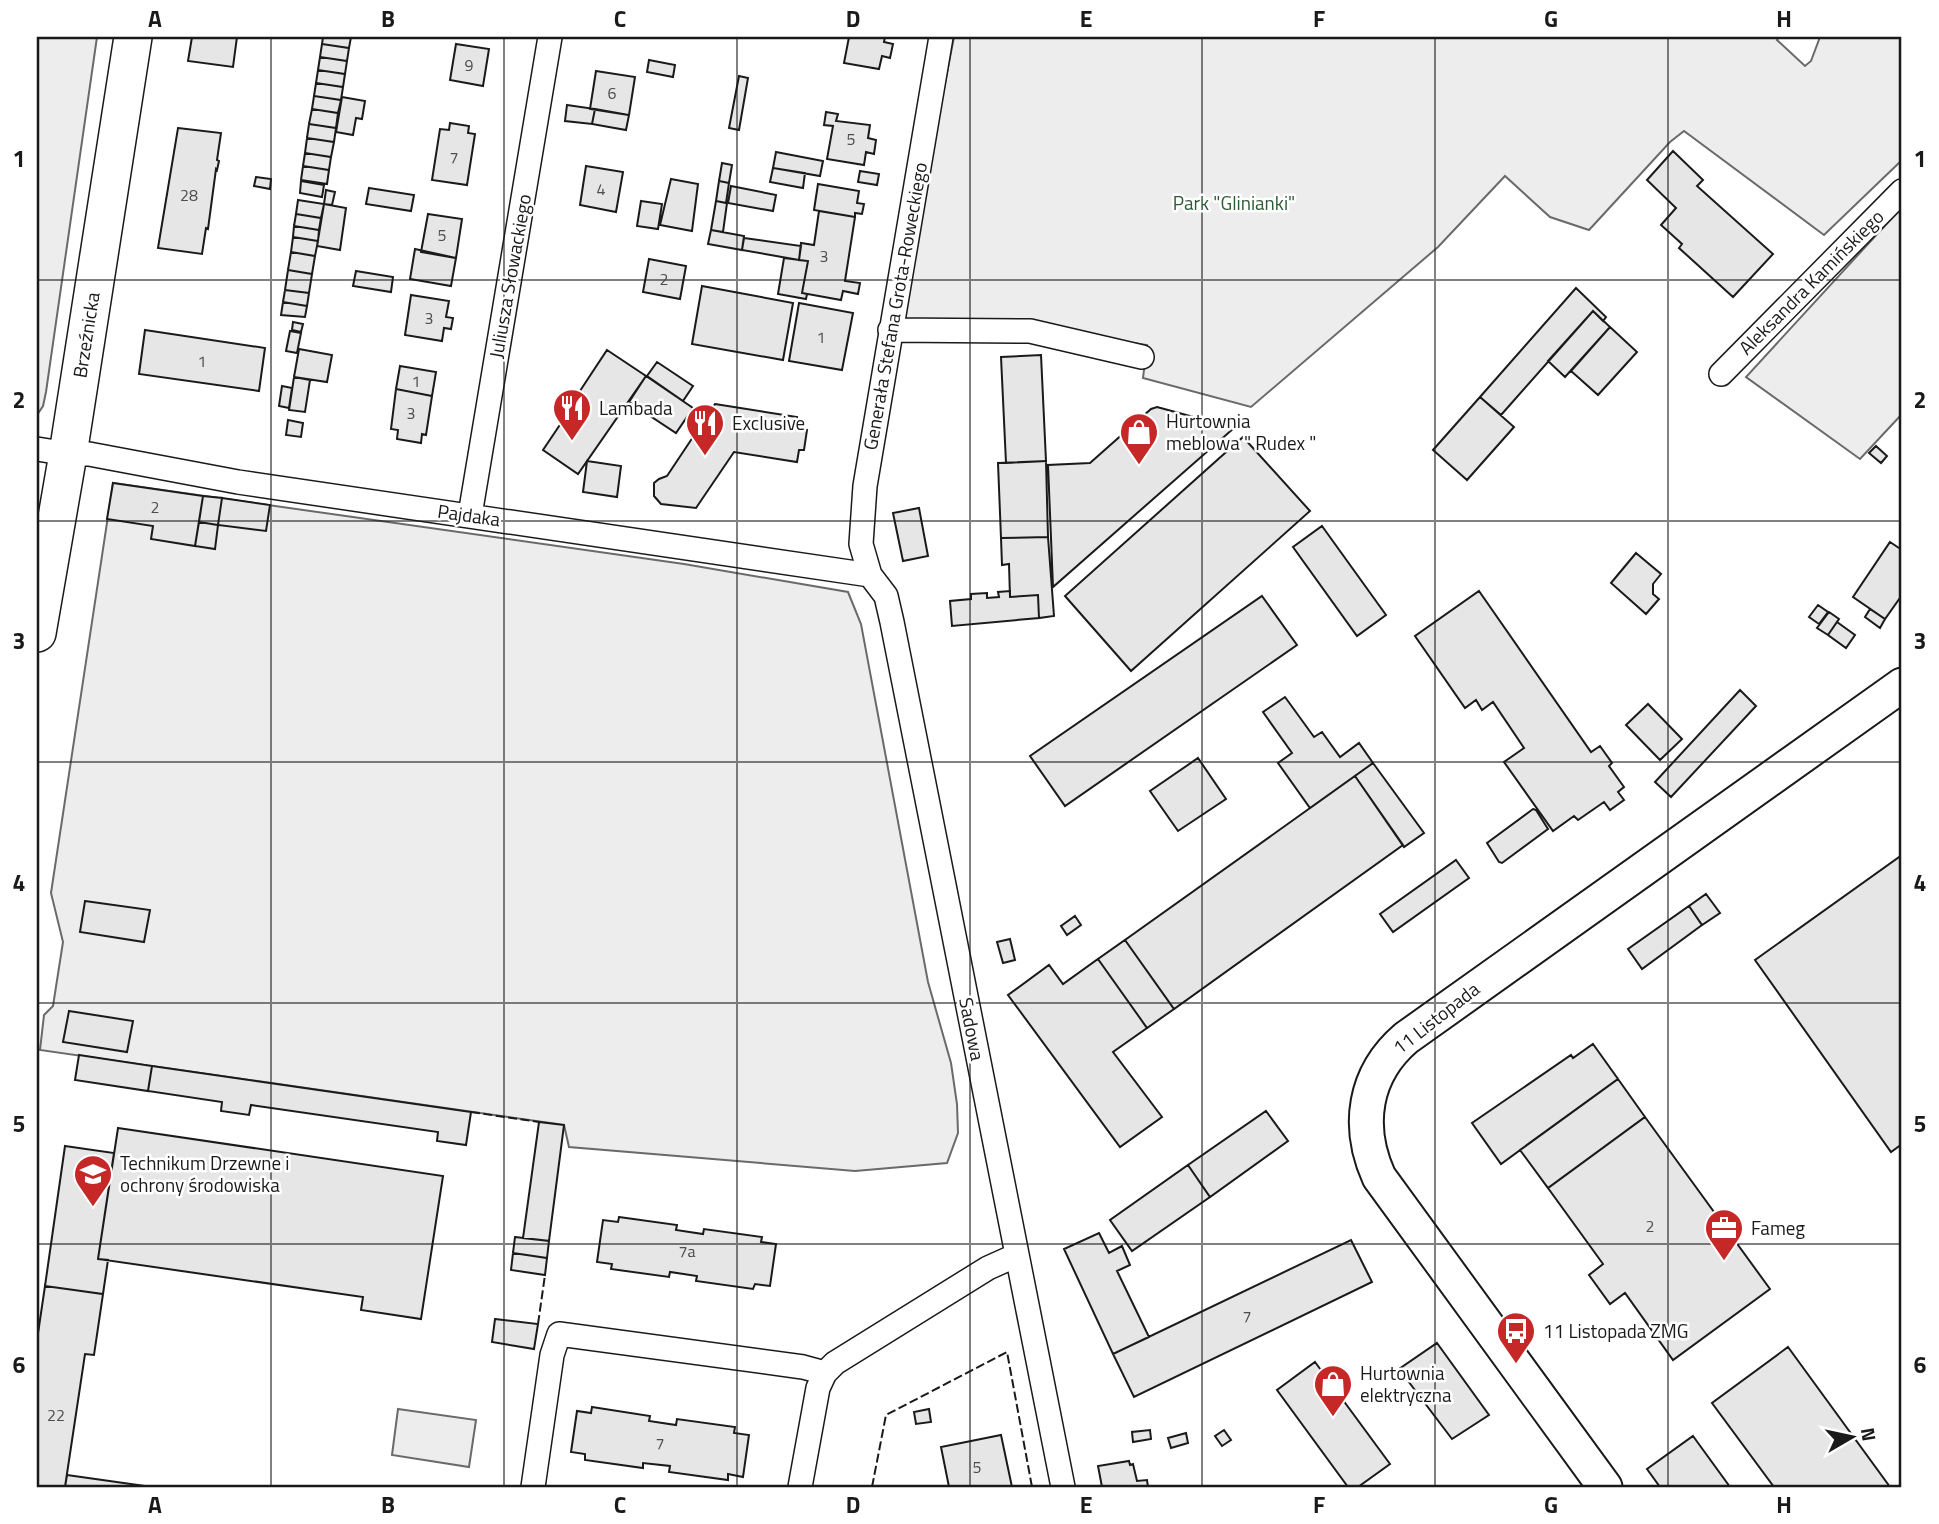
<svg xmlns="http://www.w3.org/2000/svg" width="1939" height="1524" viewBox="0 0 1939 1524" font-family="'Titillium Web',sans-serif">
<rect width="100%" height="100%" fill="#fff"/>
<path fill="#ededed" stroke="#6a6a6a" stroke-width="2" d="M37,37H97L46,392L43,406L37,415Z
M954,37H1779L1777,40L1805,66L1811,61L1820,37H1902V160L1824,235L1684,131L1670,142L1589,230L1550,217L1505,176L1438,247L1251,407L1143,378L1147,345L985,321L898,323Z
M1902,207V414L1860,459L1746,377Z
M113,483L684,564L848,592L861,624L928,982L951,1063L957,1104L958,1133L947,1163L855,1171L569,1147L564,1125L40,1050L44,1015L53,1006L63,942L51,893Z
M398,1409L476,1420L469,1467L392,1455Z"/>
<path fill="#e6e6e6" stroke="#1a1a1a" stroke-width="2" d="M192,37H237L233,67L188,61Z
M323,37H351L349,48L322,44Z
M849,37H885L884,42L893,44L890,58L882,56L879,69L844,63Z
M322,44L349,48L347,61L320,57Z
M456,44L489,49L483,86L450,80Z
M320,57L347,61L345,74L318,70Z
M649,60L675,65L673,77L647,72Z
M318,70L345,74L343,87L316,83Z
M596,71L635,77L629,115L590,109Z
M739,76L748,78L739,130L729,128Z
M316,83L343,87L341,100L314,96Z
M314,96L341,100L338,113L312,109Z
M342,97L365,101L362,119L356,118L353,135L336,132Z
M567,105L595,109L592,124L565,121Z
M312,109L338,113L336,128L309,124Z
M595,109L629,115L626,130L592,124Z
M826,112L838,114L836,121L870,125L868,138L876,140L874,154L866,152L864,165L827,159L833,126L824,125Z
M450,123L469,126L468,133L475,134L467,185L432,180L440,129L449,130Z
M309,124L336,128L334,142L307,138Z
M178,128L221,133L217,160L219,161L217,170L216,169L208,229L206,228L202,254L158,248Z
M307,138L334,142L331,157L305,153Z
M1673,151L1703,180L1697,186L1773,254L1733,297L1679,248L1682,244L1661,225L1676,208L1647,180Z
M776,152L823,161L820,176L773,168Z
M305,153L331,157L329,170L303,166Z
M722,163L732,165L729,183L719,181Z
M303,166L329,170L327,184L301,180Z
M586,166L623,172L616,212L580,205Z
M773,168L805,173L803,188L770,182Z
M860,171L879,174L877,185L858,182Z
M256,177L271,179L270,189L254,186Z
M671,179L698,184L692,231L660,225Z
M301,181L324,185L322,197L300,193Z
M719,181L729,183L726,203L716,201Z
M818,184L859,191L857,203L864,204L862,214L855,213V217L814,210Z
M731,186L776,195L773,211L728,203Z
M369,188L414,195L411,211L366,204Z
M326,190L335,192L332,205L324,204Z
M298,200L324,204L321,218L296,214Z
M641,201L662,204L658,229L637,226Z
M716,201L727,203L723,232L711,230Z
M324,204L346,208L340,250L317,246Z
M819,211L855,217L845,281L860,283L858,294L843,291L841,300L802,293L808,261L799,260L801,243L814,245Z
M296,214L321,218L319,230L294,226Z
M428,214L462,219L456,258L421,252Z
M294,226L319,230L318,241L293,237Z
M711,230L744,236L742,250L708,244Z
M293,237L318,241L315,256L291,252Z
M744,238L801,246L799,260L742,250Z
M415,249L456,258L451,286L410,279Z
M291,252L315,256L312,274L288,270Z
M784,258L808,261L802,293L807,294L806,299L778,294Z
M649,259L686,266L680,299L643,292Z
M288,270L312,274L309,293L285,290Z
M356,271L393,277L391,292L353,286Z
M702,286L793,303L783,360L692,344Z
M1576,288L1606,317L1603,321L1593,311L1501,415L1480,397Z
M285,290L309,293L307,306L283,302Z
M411,295L449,301L446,317L453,318L451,329L444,328L442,341L405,335Z
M283,302L307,306L305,317L281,315Z
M799,303L853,313L842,370L789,361Z
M1593,311L1610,327L1565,377L1548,361Z
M293,322L303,324L301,332L292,330Z
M1610,327L1637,352L1598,395L1571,371Z
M145,330L265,348L259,391L139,374Z
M290,331L301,333L297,353L286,351Z
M299,349L332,355L327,382L294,377Z
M607,350L646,376L578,474L543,450L576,401L574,400Z
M1041,355L1046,461L1006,463L1001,357Z
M657,362L693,386L683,401L647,376Z
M400,366L436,372L432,396L396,389Z
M646,376L693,408L676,433L629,402Z
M294,377L310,380L305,412L289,410Z
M282,386L292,388L289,408L279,406Z
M396,389L432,396L426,435L422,434L421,443L397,439L398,430L391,429Z
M1480,397L1514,427L1467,480L1433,450Z
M715,404L797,417L795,429L807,430L804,450H799L797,462L734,452L696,508L661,504L654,496V483L659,479L667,476Z
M1157,407L1234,428L1053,587L1048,465L1090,463L1151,409Z
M288,420L303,423L301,437L286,435Z
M1243,437L1310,511L1131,671L1065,596Z
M1876,446L1887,456L1881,463L1869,453Z
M587,461L621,466L617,497L583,492Z
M1046,461L1048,537L1001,538L998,463Z
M113,483L203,496L195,546L151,539L153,526L107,519Z
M203,496L222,498L218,525L199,522Z
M222,498L270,505L266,531L218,525Z
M919,508L928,556L903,561L893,513Z
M199,522L218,525L215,549L195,546Z
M1322,526L1386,615L1357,636L1293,547Z
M1048,537L1054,616L1039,618L1038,595L1010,597L1009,564L1002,565L1001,538Z
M1890,542L1902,550V595L1885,619L1853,597Z
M1636,553L1661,574L1653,584V594L1659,599L1646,614L1611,583Z
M1010,591V597L1038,595L1039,618L952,626L950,601L971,599V594L987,593V598L999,597L998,592Z
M1479,591L1591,752L1600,746L1612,763L1609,766L1624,787L1618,792L1624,800L1610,810L1604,802L1578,820L1574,816L1553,831L1504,762L1524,748L1493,702L1482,710L1476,700L1465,708L1415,636Z
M1262,596L1297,645L1065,806L1030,756Z
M1818,605L1828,612L1819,624L1809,617Z
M1870,609L1885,619L1880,628L1865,617Z
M1829,612L1839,619L1828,635L1817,628Z
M1837,622L1855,635L1846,648L1828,635Z
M1740,690L1756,706L1671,797L1655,782Z
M1285,697L1314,737L1322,732L1340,757L1359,743L1373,763L1310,808L1278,763L1292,753L1263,712Z
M1648,704L1682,739L1660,760L1626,725Z
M1198,758L1226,799L1178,831L1150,791Z
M1373,763L1424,833L1404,847L1355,776Z
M1355,776L1403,845L1174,1009L1125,940Z
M1533,809L1536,810L1548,829L1502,863L1499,862L1487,843Z
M1902,855V1144L1891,1152L1755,960Z
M1456,860L1469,878L1393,932L1380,914Z
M1706,894L1720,913L1702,925L1689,906Z
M85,901L150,910L144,942L80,932Z
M1689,906L1702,925L1642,969L1628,949Z
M1075,916L1081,925L1067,935L1061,926Z
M1010,939L1015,960L1003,963L997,942Z
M1125,940L1174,1009L1147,1028L1098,959Z
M1098,959L1147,1028L1113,1052L1162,1117L1120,1147L1008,995L1049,965L1063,984Z
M69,1011L133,1021L127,1052L63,1042Z
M1593,1044L1618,1079L1501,1164L1472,1123L1571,1055L1573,1058Z
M79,1055L152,1066L148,1091L75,1080Z
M152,1066L471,1112L466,1145L437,1141L438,1132L251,1105L249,1115L221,1111L222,1102L148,1091Z
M1618,1079L1645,1117L1548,1188L1520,1150Z
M1266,1111L1288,1141L1210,1197L1188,1165Z
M1645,1117L1770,1289L1673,1360L1625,1293L1610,1304L1589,1275L1603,1264L1548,1188Z
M539,1122L564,1125L549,1241L523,1238Z
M118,1128L443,1176L421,1319L361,1310L363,1297L98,1259Z
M65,1146L114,1153L98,1259L108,1260L103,1294L45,1286Z
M1188,1165L1210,1197L1132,1251L1110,1220Z
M619,1217L677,1225L676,1230L703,1234L704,1229L762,1237L761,1242L776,1244L770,1286L755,1284L753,1289L696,1281L697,1276L670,1272L669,1277L611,1269L612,1264L597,1262L603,1220L618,1222Z
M1099,1233L1109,1253L1122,1246L1130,1265L1117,1271L1149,1337L1113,1354L1064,1249Z
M515,1237L549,1241L547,1258L513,1253Z
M1351,1240L1372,1282L1134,1397L1113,1354Z
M513,1253L547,1258L545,1275L511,1270Z
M45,1286L103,1294L94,1355L85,1354L65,1487H37V1340Z
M495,1319L538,1324L534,1349L492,1342Z
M1437,1343L1489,1415L1452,1439L1399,1369Z
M1788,1347L1890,1487H1774L1712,1403Z
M1315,1362L1390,1464L1358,1487H1348L1277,1390Z
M592,1407L650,1416L649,1421L676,1425L677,1419L735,1427L734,1433L749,1435L743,1477L728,1474V1480L669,1472L670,1466L643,1463V1468L585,1460V1454L571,1452L577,1411L591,1413Z
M929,1409L931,1422L916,1424L914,1412Z
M1150,1430L1151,1439L1133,1442L1132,1432Z
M1224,1430L1231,1440L1222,1446L1215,1436Z
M1186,1433L1188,1443L1171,1448L1168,1438Z
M1001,1435L1012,1487H949L941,1447Z
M1693,1436L1730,1487H1660L1647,1469Z
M1129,1461L1130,1465L1133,1464L1137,1481L1147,1480L1148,1487H1102L1098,1466Z
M67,1475L152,1487H65Z"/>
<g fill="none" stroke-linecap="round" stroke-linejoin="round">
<defs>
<path id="street" d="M941,37L865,486L861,544L870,575L886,596L892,622L1063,1487
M890,330L1030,331L1142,357
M1721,374L1902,191
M37,449L68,454H89L238,482L870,575
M470,515L550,37
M533,1487L552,1355L559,1334L803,1367L825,1373L835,1363L988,1268L1017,1255
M800,1487L818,1388L825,1373"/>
<path id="secondary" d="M1605,1487L1379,1177C1356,1126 1364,1074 1406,1038L1902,685"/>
<path id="primary" d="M37,633L68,454L133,37"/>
</defs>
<use href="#street" stroke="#1a1a1a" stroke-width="26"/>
<use href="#secondary" stroke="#1a1a1a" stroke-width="37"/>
<use href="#primary" stroke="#1a1a1a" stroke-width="40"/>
<use href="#street" stroke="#fff" stroke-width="23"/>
<use href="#secondary" stroke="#fff" stroke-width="33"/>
<use href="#primary" stroke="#fff" stroke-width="37"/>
<path stroke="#1a1a1a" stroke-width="2" stroke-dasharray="9 3.5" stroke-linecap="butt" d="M471,1112L539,1122
M538,1324L545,1275
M872,1487L886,1415L1007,1352L1032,1487"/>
</g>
<path fill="none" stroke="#1a1a1a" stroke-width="2" stroke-opacity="0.55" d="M271,37V1487M504,37V1487M737,37V1487M970,37V1487M1202,37V1487M1435,37V1487M1668,37V1487M37,280H1902M37,521H1902M37,762H1902M37,1003H1902M37,1244H1902"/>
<defs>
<symbol id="restaurant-pin" viewBox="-11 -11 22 30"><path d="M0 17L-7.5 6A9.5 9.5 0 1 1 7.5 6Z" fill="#c62828" stroke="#fff"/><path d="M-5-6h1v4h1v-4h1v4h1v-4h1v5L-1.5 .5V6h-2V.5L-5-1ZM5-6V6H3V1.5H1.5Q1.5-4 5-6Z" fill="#fff"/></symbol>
<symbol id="shop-pin" viewBox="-11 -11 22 30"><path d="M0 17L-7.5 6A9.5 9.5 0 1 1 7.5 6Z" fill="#c62828" stroke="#fff"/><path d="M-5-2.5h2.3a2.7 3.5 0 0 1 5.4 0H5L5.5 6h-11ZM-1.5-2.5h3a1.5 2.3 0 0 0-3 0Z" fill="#fff"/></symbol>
<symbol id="school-pin" viewBox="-11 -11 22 30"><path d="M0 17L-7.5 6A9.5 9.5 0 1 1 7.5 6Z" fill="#c62828" stroke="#fff"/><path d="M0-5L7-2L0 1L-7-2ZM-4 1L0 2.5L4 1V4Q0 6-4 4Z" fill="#fff"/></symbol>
<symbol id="office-pin" viewBox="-11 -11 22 30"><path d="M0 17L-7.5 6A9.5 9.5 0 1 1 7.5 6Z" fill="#c62828" stroke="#fff"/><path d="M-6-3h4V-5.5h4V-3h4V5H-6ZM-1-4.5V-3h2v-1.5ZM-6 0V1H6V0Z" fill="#fff"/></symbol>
<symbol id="bus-pin" viewBox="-11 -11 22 30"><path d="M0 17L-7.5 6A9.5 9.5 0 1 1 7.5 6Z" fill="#c62828" stroke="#fff"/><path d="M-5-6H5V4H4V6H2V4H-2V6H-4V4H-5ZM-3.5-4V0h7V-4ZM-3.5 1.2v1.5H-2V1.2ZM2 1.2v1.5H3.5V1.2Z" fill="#fff"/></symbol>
</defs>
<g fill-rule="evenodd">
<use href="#restaurant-pin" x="550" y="386" width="44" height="60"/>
<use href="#restaurant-pin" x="683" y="401" width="44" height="60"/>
<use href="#shop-pin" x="1117" y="410" width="44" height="60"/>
<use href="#school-pin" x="71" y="1152" width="44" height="60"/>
<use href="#office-pin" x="1702" y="1206" width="44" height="60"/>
<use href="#bus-pin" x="1494" y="1309" width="44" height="60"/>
<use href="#shop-pin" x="1311" y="1362" width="44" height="60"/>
</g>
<g text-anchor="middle" stroke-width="5" stroke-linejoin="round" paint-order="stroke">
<g font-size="16" fill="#4d4d4d">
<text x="469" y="71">9</text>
<text x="612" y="99">6</text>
<text x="851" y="145">5</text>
<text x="454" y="163">7</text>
<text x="601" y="195">4</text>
<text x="189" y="201">28</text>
<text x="442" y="241">5</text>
<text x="824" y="262">3</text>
<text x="664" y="285">2</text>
<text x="429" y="324">3</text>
<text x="821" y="343">1</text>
<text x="202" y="367">1</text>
<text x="416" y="387">1</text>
<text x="411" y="419">3</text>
<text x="155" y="513">2</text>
<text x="1650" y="1232">2</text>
<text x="687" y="1257">7a</text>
<text x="1247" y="1322">7</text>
<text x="56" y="1421">22</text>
<text x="660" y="1449">7</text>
<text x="977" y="1473">5</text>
</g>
<g font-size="19" fill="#2b5a34" stroke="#fff">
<text x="1234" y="210">Park "Glinianki"</text>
</g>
<g font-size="19" fill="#1a1a1a" stroke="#fff">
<text transform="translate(510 276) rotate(-80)" y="7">Juliusza Słowackiego</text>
<text transform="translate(1811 282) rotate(-45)" y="7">Aleksandra Kamińskiego</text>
<text transform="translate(895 306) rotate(-80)" y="7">Generała Stefana Grota-Roweckiego</text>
<text transform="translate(86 335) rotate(-81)" y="7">Brzeźnicka</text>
<text transform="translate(469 515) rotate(8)" y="7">Pajdaka</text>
<text transform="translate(1436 1018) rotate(-38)" y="7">11 Listopada</text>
<text transform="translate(972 1029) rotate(79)" y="7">Sadowa</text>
</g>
<g font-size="19" fill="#1a1a1a" stroke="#fff" text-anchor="start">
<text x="599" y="415">Lambada</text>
<text x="1166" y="428">Hurtownia<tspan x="1166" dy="22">meblowa " Rudex "</tspan></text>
<text x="732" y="430">Exclusive</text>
<text x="120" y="1170">Technikum Drzewne i<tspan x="120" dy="22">ochrony środowiska</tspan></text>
<text x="1751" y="1235">Fameg</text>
<text x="1543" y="1338">11 Listopada ZMG</text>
<text x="1360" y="1380">Hurtownia<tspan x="1360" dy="22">elektryczna</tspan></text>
</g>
</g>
<rect width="1939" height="1524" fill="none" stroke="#ffffff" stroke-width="77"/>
<g transform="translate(1852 1437) rotate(81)" stroke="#ffffff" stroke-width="5" paint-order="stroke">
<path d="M0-5L12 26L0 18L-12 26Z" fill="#1a1a1a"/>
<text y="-10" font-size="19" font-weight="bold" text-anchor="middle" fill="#1a1a1a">N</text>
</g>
<rect x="38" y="38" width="1862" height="1448" fill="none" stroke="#1a1a1a" stroke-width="2.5"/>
<g font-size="23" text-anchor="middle" font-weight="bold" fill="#1a1a1a">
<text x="155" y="27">A</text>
<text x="388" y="27">B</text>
<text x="620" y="27">C</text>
<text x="853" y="27">D</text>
<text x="1086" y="27">E</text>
<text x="1319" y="27">F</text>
<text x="1551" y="27">G</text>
<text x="1784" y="27">H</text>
<text x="19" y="167">1</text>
<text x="1920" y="167">1</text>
<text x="19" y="408">2</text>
<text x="1920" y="408">2</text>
<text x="19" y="649">3</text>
<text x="1920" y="649">3</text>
<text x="19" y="891">4</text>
<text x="1920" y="891">4</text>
<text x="19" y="1132">5</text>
<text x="1920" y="1132">5</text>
<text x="19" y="1373">6</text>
<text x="1920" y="1373">6</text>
<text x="155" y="1513">A</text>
<text x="388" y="1513">B</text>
<text x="620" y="1513">C</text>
<text x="853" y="1513">D</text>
<text x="1086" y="1513">E</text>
<text x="1319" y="1513">F</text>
<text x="1551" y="1513">G</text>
<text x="1784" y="1513">H</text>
</g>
</svg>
